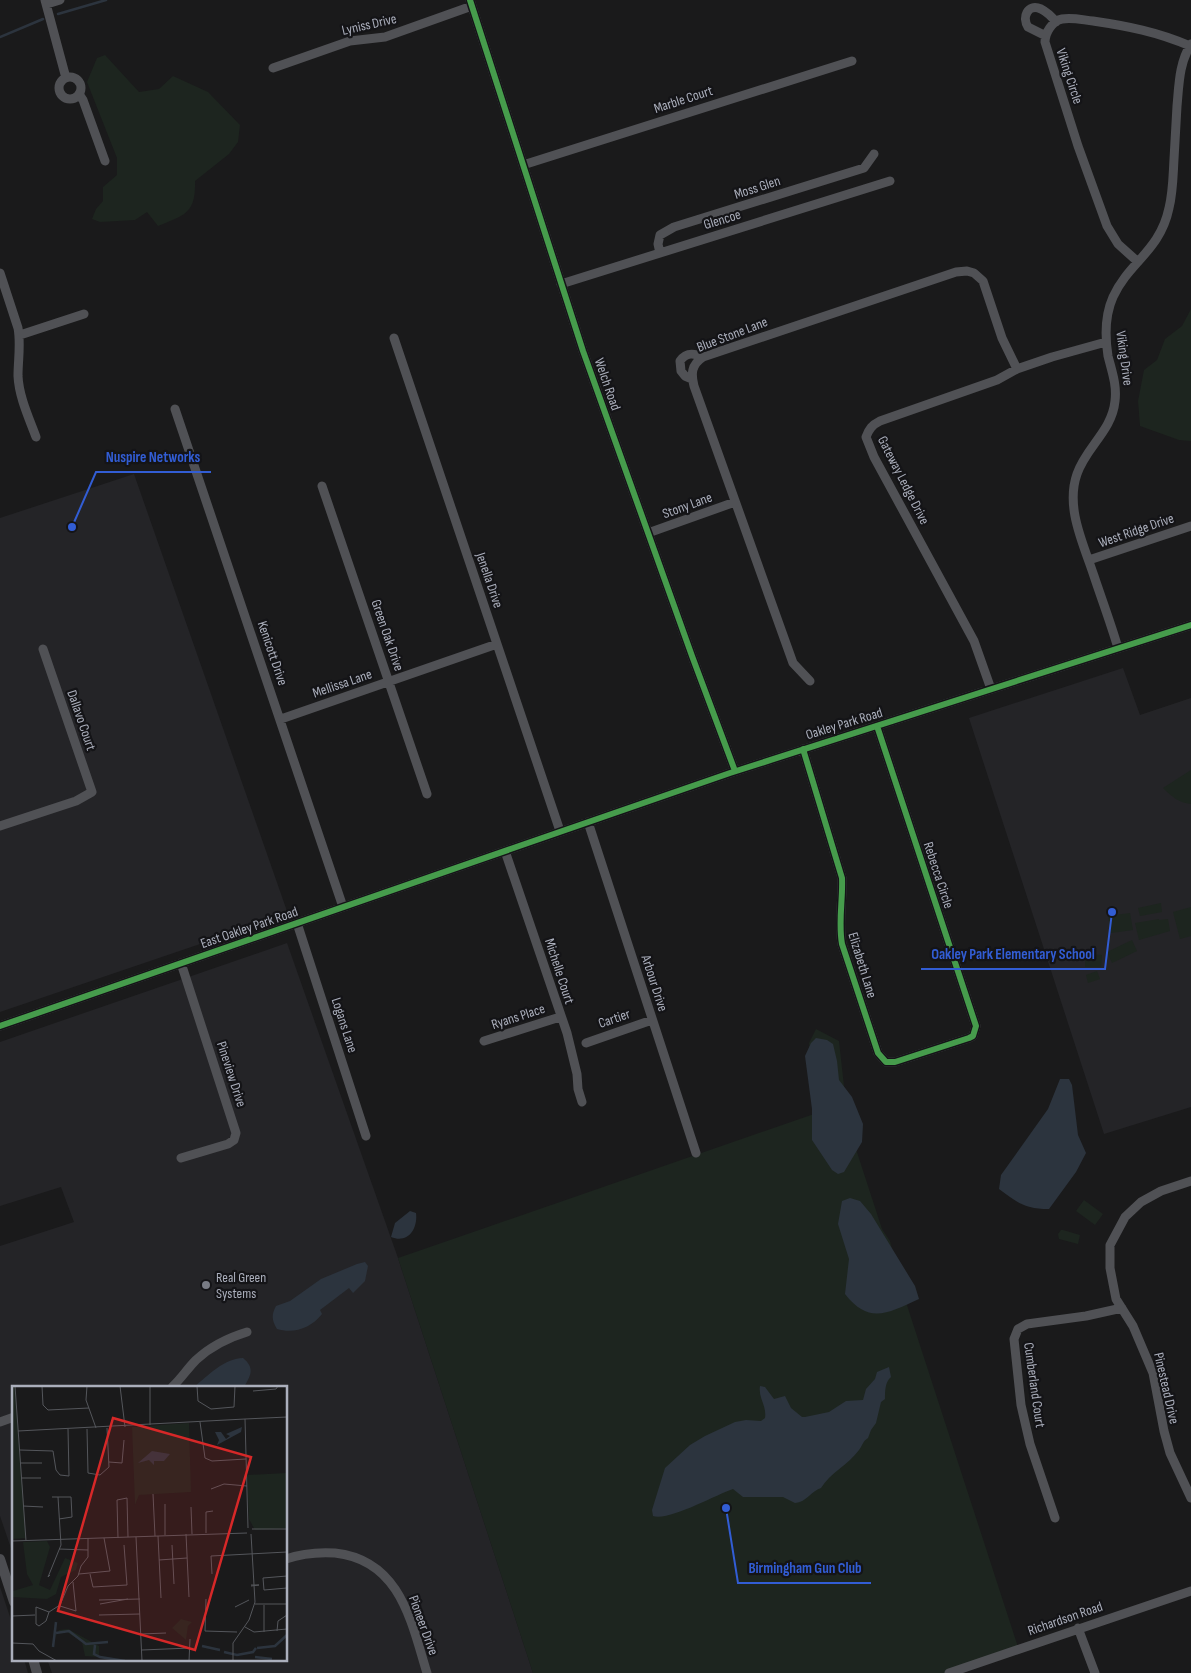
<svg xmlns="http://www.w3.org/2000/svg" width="1191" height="1673" viewBox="0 0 1191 1673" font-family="'Sofia Sans Condensed',sans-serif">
<rect width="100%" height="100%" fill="#1a1a1b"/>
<path fill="#242427" d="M134,474L288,914L0,1012V518Z
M1123,668L1140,715L1191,698V1107L1104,1134L969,718Z
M287,943L398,1258L533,1673H52L47,1659H286V1387H14V1557L0,1516V1246L74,1222L61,1187L0,1206V1042Z
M0,1587L14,1629V1659H24L28,1673H0Z"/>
<path fill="#1d251f" d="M105,55L139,92L159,89L173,76L208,92L240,125L238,142L229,154L195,181C196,214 184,215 158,226L147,212L135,220L100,222L92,219L96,209L103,201V187L117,175V158L87,82L97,58Z
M1191,309V441L1179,440L1140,426L1138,401L1144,370L1157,360L1165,339L1182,326Z
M1191,770V804C1179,803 1171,796 1163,788Z
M1161,903L1162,912L1140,916L1138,908Z
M1191,907V936L1180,939L1173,912Z
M1130,913L1133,930L1111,933L1108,916Z
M1159,919V920L1168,919L1170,931L1139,940L1135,923Z
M1132,940L1137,951L1112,963L1107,952Z
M1085,954L1102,955L1101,967H1085Z
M1097,971L1100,979L1088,983L1086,975Z
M816,1029L839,1041L845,1095L855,1146L882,1229L890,1241L904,1296L1018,1647L944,1673H533L398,1258L814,1114L809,1043Z
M1084,1200L1103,1214L1095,1225L1076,1211Z
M1061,1230H1063L1080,1235L1078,1244L1059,1239L1058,1234Z"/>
<path fill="#2c343e" d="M816,1038L827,1040L833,1044L837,1061L839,1080L852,1097L863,1124L862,1142L844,1172L838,1174L832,1170L812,1140V1109L805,1056L811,1043Z
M1060,1079H1069L1072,1085L1078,1135L1086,1153L1076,1172L1049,1209C1025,1209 1018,1203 999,1189L1001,1175L1048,1109Z
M850,1198L860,1201L871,1214L915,1286L919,1299C888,1313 869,1325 845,1294L849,1259L838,1224L842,1201Z
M410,1211L416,1213C418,1229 408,1244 391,1237L395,1223Z
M365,1262L368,1266L365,1281L353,1293L349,1288L320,1310L322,1314C311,1328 294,1334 277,1329C272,1321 271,1315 276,1306L290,1301L321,1279L357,1264Z
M243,1358C255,1368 251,1375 244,1387H194C209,1375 223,1359 243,1358Z
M889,1367L891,1377C885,1382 885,1391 885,1399L881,1402L876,1423L871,1430L868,1438C862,1442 863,1445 859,1450C848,1465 830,1473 821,1488C811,1491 807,1502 795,1503L783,1497H743L733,1489C715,1495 670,1521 653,1516L652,1510L665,1468L690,1445L705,1436L735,1422L746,1420L761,1421L765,1418C767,1406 758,1398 760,1386L765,1387L774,1399L785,1396L791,1408L802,1417H805L829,1412L846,1401L863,1400L866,1389L875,1379L877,1372Z"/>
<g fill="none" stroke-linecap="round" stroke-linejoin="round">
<path stroke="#2c343e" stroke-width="2.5" d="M58,14L106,0
M0,37L43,19"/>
<path stroke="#505155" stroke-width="9" d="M45,0L66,78
M470,0L583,351L692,656L735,771
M47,4L60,0
M1046,36L1028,27C1022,18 1027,3 1041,9C1047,12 1052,17 1056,22
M273,68L350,41L385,37L472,6
M59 88a11 11 0 1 1 22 0a11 11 0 1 1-22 0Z
M79,94L83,100L105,161
M523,165L852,61
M660,253L658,244L660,235L674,227L864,168L874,154
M1138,262L1118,244L1107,226L1078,146L1045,42C1045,33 1052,21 1062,19C1072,17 1083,20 1093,21C1127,26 1158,32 1190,46
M0,273L18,328C21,344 18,360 18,376C19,397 29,418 36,437
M561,284L890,181
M20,335L84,314
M394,338L560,831
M692,379L685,376L681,371L680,361C686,352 694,353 703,357
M175,409L343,907
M322,486L427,794
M648,533L735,502
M1089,560L1191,526
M1118,648C1111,624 1102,600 1094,576C1084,545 1065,508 1077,474C1086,447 1112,431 1115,401C1117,385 1112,372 1108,356C1105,337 1105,315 1113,297C1129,262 1160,251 1169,208C1173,192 1173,176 1174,159C1175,142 1176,124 1177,106C1179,85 1179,63 1191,44
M810,681L793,663L694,386C691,374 691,365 703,357L956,272L967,271L974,273L983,281L1002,338L1017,369
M991,689L974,641L874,457L866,437C869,429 872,425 880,421L997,380L1017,369L1052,357L1106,342
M281,719L497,644
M803,749L842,878C843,900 838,922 842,944L878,1053L886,1062H895L969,1038L973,1036L976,1026L877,726
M588,822L696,1153
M0,826L76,801L92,792L43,649
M505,851L567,1033L577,1074L578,1089L582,1102
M297,923L366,1136
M0,1026L730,773L1191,625
M484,1041L560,1017
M586,1043L652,1020
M181,1158L228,1144L234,1140L236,1133L181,963
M1191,1181L1161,1191L1141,1202L1125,1217L1110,1245V1268L1116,1299L1133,1326L1153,1373L1164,1431L1170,1453L1191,1498
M172,1387C181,1379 187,1369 196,1360C211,1346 227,1338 247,1332
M0,1422L14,1417
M1055,1518L1030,1444L1021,1405L1014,1339L1018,1329L1027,1324L1086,1316L1122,1308
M286,1559C303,1553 318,1552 335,1553C400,1560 411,1621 427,1673
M1078,1628L1095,1673
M949,1673L1191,1591"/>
<path stroke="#4c4d51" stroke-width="10" d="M0,1559L14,1602
M33,1659L37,1673"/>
<defs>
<path id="cycleway" d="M470,0L583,351L692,656L735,771
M803,749L842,878C843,900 838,922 842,944L878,1053L886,1062H895L969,1038L973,1036L976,1026L877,726
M0,1026L730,773L1191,625"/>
</defs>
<use href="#cycleway" stroke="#141417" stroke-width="9"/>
<use href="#cycleway" stroke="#469c4c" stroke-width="6"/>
</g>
<circle fill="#787b84" stroke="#141417" stroke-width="2" cx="206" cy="1285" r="5"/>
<g text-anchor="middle" stroke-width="4.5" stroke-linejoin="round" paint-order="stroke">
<g font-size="14" fill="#abafbc" stroke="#141417">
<text transform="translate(369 24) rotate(-13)" y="5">Lyniss Drive</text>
<text transform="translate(1070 76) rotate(72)" y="5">Viking Circle</text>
<text transform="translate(683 99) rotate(-18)" y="5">Marble Court</text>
<text transform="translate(757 187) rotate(-18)" y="5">Moss Glen</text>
<text transform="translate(722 219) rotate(-17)" y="5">Glencoe</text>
<text transform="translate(732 334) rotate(-21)" y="5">Blue Stone Lane</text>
<text transform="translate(1125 358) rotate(82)" y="5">Viking Drive</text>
<text transform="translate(608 384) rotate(71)" y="5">Welch Road</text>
<text transform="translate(904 480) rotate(63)" y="5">Gateway Ledge Drive</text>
<text transform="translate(687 505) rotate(-20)" y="5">Stony Lane</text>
<text transform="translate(1136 530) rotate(-19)" y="5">West Ridge Drive</text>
<text transform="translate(490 580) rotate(71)" y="5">Jenella Drive</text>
<text transform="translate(388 635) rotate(71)" y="5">Green Oak Drive</text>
<text transform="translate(273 653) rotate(71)" y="5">Kenicott Drive</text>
<text transform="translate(342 683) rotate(-19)" y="5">Mellissa Lane</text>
<text transform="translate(82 720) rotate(71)" y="5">Dallavo Court</text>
<text transform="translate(844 723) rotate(-17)" y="5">Oakley Park Road</text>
<text transform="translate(939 875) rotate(72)" y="5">Rebecca Circle</text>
<text transform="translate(249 927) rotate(-19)" y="5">East Oakley Park Road</text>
<text transform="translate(863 965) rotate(73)" y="5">Elizabeth Lane</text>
<text transform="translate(560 971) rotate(72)" y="5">Michelle Court</text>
<text transform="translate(655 983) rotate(72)" y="5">Arbour Drive</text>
<text transform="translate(518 1016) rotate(-18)" y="5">Ryans Place</text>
<text transform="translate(614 1018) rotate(-19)" y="5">Cartier</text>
<text transform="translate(345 1025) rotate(72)" y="5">Logans Lane</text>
<text transform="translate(232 1074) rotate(72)" y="5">Pineview Drive</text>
<text transform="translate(1035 1385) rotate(82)" y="5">Cumberland Court</text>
<text transform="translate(1167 1388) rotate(77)" y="5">Pinestead Drive</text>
<text transform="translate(1065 1618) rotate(-19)" y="5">Richardson Road</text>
<text transform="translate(424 1625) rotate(70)" y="5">Pioneer Drive</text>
</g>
<g font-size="14" fill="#abafbc" stroke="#141417" text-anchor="start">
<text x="216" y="1282">Real Green<tspan x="216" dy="16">Systems</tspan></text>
</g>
</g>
<g transform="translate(12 1386)">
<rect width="275" height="275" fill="#1a1a1b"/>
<path d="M0,0H3L14,152L0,153ZM177,37L179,106L127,109L123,119L120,41ZM275,87V142L243,144L237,133L235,89ZM35,155L38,161L27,199L38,204L53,172L66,177L64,184L49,191L44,208L35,213L0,211L1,205L21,199L15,188L11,156ZM169,233L180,236L176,240L174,254L160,242ZM56,243L87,260V271L73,270L70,256L55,246L46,247L42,253L47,244Z" fill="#1d251f"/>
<path d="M230,41L229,46L205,59L207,54L203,46H209L214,53L218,50L214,48ZM140,65L158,68L152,75H142V79L137,74L126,77Z" fill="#2c343e"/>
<path fill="none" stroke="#2c343e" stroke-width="2.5" d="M44,247L57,245L74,258L96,256M83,259L82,268L88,271L113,275M190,260L208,264M41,261L44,236M245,262L263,260L275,249M212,266L225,269L241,266L244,262M243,271L260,273"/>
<path fill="none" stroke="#54565b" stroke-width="1" d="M3,0L14,155M30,0L31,19L36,24L77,22M75,0L74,14L84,42M108,0L113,41M138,0V39M185,0L186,15L199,23L222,21L223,0M241,5L264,3L266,0M188,36L193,72L200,75L234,73M75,43L76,87L88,89L97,81L95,42M6,45L233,33M8,64L41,65L44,84L48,89L57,90L56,43M97,76L110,77L112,54M8,77H30M9,92H29M199,103L212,98L235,100M141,108L143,150M40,111H59L60,131L47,133M153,118V149M11,120L31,121M179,121L180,148M236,142L233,33L275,31M240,143H275M194,147V126L201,125M174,148L177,211M146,150L149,212M124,151L130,275M106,152L105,114L115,112L116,151M0,155L235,147M160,159L162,198M47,163L76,164M147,174L175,172M67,188L98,185L92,152M78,188L81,201L115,199L112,159M200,188L199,170L275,166M38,189L36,191L49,159L46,111M275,190L251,192L252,204L275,202M239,199H247L239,200M194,213L193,245L225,246M87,214L128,213M88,218L116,213M243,218H275M48,220L64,225L61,196M24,221L37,226L34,235L27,240L24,238ZM223,221L237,214M37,226L48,219L56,200L66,190L69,180L76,171V152M87,229L128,228M0,230L23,229M233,241L242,246L275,243M265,245L266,235L275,229M252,246V219M129,248L154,247M0,257L21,258L27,265L45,275M130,264L178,262M177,275L178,253M221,275V257L237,234L243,216L239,148"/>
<path fill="#d62828" fill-opacity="0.15" stroke="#d62828" stroke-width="2.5" d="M101,32L239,71L183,264L46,225Z"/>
<rect width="275" height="275" fill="none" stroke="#abafbc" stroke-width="2.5"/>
</g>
<path fill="none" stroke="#325dd4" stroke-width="2" d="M72 527L96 472H211M1112 912L1105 969H921M726 1508L738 1583H871"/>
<g fill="#325dd4" stroke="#141417" stroke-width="2">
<circle cx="72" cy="527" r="5"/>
<circle cx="1112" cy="912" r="5"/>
<circle cx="726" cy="1508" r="5"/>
</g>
<g font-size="15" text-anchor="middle" font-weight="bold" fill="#325dd4" stroke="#141417" stroke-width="4.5" stroke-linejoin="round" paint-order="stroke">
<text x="153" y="462">Nuspire Networks</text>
<text x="1013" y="959">Oakley Park Elementary School</text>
<text x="805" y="1573">Birmingham Gun Club</text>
</g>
</svg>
